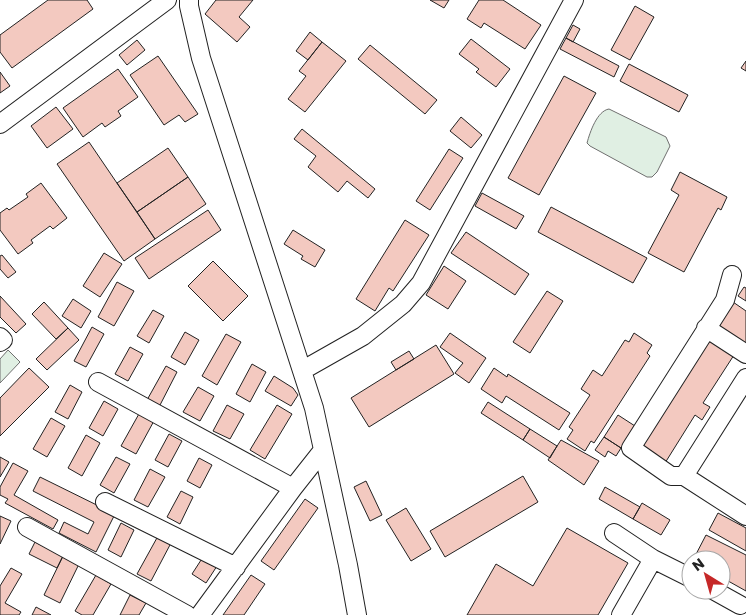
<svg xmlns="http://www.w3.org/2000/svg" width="746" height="615" viewBox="0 0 746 615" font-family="Poppins,sans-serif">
<rect width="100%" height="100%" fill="#fff"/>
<path fill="#e0efe3" stroke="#6f6f6f" d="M609,109L666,137L670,146L657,172L652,177H647L590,146L587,143C590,132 597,111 609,109Z
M8,350L20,362L0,383V359Z"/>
<path fill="#f3c9c0" stroke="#222" d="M48,0H87L93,9L12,68L0,52V35Z
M216,0H253L239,17L250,27L237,42L205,14Z
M430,0H449L444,8Z
M479,0H503L541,25L525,49L484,23L481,28L467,19Z
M635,6L654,17L630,60L611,50Z
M573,25L580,29L573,42L566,38Z
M310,32L322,42L308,60L296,51Z
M566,38L619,66L614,77L560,49Z
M471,39L510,69L496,87L476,72L479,69L459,54Z
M137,40L145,50L127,65L119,55Z
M322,42L346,61L305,112L288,99L306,76L299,71Z
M370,45L437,100L425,114L358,59Z
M158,56L198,114L185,122L179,115L164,125L130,75Z
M746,61V71L741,68Z
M629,64L688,95L679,112L620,81Z
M118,69L138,97L118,111L121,116L105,127L102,123L83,137L63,108Z
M0,72L10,86L0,93Z
M564,76L596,93L539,195L508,178Z
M56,107L73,129L47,148L31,126Z
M461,117L482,135L471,148L450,131Z
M302,129L375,189L368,198L347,181L338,192L308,167L316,156L294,139Z
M89,142L155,239L124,261L57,164Z
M168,148L188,177L137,212L117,183Z
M449,149L463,158L430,210L416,201Z
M680,172L727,197L721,210L718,208L684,272L648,253L679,195L671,190Z
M188,177L206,204L155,239L137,212Z
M41,183L67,218L53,229L50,226L31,240L33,243L18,254L0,230V213L7,208L9,210L28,197L26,194Z
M482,193L524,216L516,229L475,206Z
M551,207L647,258L633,283L538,232Z
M208,210L221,230L149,279L135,258Z
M405,220L429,235L393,291L389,288L375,311L356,299Z
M293,230L325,250L315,267L301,259L303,256L284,244Z
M466,232L529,274L515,295L451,253Z
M104,253L122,264L100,297L83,286Z
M2,255L16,272L8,278L0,269V256Z
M213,261L248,296L223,321L188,286Z
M444,266L466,281L448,309L426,295Z
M117,282L134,291L114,326L98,317Z
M744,287L746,288V301L738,296Z
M547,291L563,301L530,353L513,342Z
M0,296L26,324L16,333L0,317Z
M73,299L91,311L81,328L62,316Z
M44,302L68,328L56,339L32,314Z
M733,302L746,311V344L717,326Z
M153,310L164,316L149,343L137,336Z
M92,327L104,334L86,367L74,361Z
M68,328L79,340L47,370L36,359Z
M185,332L199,340L185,365L171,357Z
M450,333L486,358L469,383L455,373L463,363L440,347Z
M634,333L652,345L647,353L650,356L594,443L591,441L585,451L567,439L573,430L569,427L590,395L581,389L593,370L602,376L625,340L629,342Z
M226,334L241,342L217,385L202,376Z
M709,340L734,355L703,403L710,407L702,420L695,415L665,463L640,447Z
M436,345L454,374L369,427L351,398Z
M130,347L143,354L128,381L115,374Z
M409,351L414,359L396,370L391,362Z
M252,364L266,372L250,402L236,394Z
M166,366L177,372L159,407L147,400Z
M29,368L49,387L0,436V398Z
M494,368L507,377L508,374L570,413L559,430L506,396L502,403L481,389Z
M274,376L293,388L298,395L291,406L265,391Z
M70,385L82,392L68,419L55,412Z
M198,387L214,396L200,421L183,412Z
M104,401L118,409L103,436L89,428Z
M488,402L530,429L523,440L481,413Z
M227,405L244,414L230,439L213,431Z
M277,405L292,414L265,459L250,450Z
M140,412L155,419L136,454L121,446Z
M618,415L635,426L621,448L604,437Z
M51,418L65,426L47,457L33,449Z
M530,429L557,446L550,458L523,440Z
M169,434L182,441L168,467L155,460Z
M86,435L100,443L82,476L68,468Z
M604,437L621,448L616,456L608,451L605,457L595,450Z
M561,440L599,461L584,485L548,460Z
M0,457L9,462L0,477Z
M116,457L130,464L114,493L100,485Z
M199,458L212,465L200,488L187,481Z
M13,463L28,471L14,495L58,520L53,529L5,503L8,499L0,495V487Z
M150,469L165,477L148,507L134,500Z
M523,476L538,502L445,557L430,531Z
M40,477L115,514L96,552L59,533L64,522L88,534L94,522L33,491Z
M366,481L382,515L370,521L354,487Z
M605,487L640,507L633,519L599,499Z
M181,491L193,497L180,524L167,517Z
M305,499L318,508L274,570L261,561Z
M642,503L670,520L661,535L633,519Z
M406,508L431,549L411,561L386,520Z
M718,513L746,528V551L709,530Z
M0,516L11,521L0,544Z
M121,523L134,530L121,557L108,550Z
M567,528L628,563L598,615H467L496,564L533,586Z
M706,535L746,555V591L721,577V560H693Z
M158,536L171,543L151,581L137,574Z
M35,542L63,556L57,568L29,554Z
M63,556L79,564L60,603L44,595Z
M203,557L217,566L206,583L192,574Z
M11,568L22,574L5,603L21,612L19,615H0V586Z
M96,575L111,584L93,615H82L75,611Z
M251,575L265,584L244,615H223Z
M130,595L146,603L139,615H120Z
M36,607L51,615H32Z"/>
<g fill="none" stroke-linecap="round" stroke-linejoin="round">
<defs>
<path id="minor" d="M189,0V6L201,58L314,408L348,565L357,615
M0,124L167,0
M706,328L746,354
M0,337L3,340L0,342
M303,370L363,336L403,304L421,283L574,0
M746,378L684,476L746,516
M98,382L293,488
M684,476H671L631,448L725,300L732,275
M105,502L236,567
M27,527L187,615
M614,533L653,559L621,615
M653,559L691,578
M713,590L740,605
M200,615L293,488L323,450"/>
</defs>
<use href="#minor" stroke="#222" stroke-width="20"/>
<use href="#minor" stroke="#fff" stroke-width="18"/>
</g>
<g transform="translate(706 575) rotate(323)"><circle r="24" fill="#ffffff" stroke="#a7a7a7"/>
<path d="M0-4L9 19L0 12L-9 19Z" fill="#c62828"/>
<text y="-8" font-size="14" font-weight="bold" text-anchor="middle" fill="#222222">N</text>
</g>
</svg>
